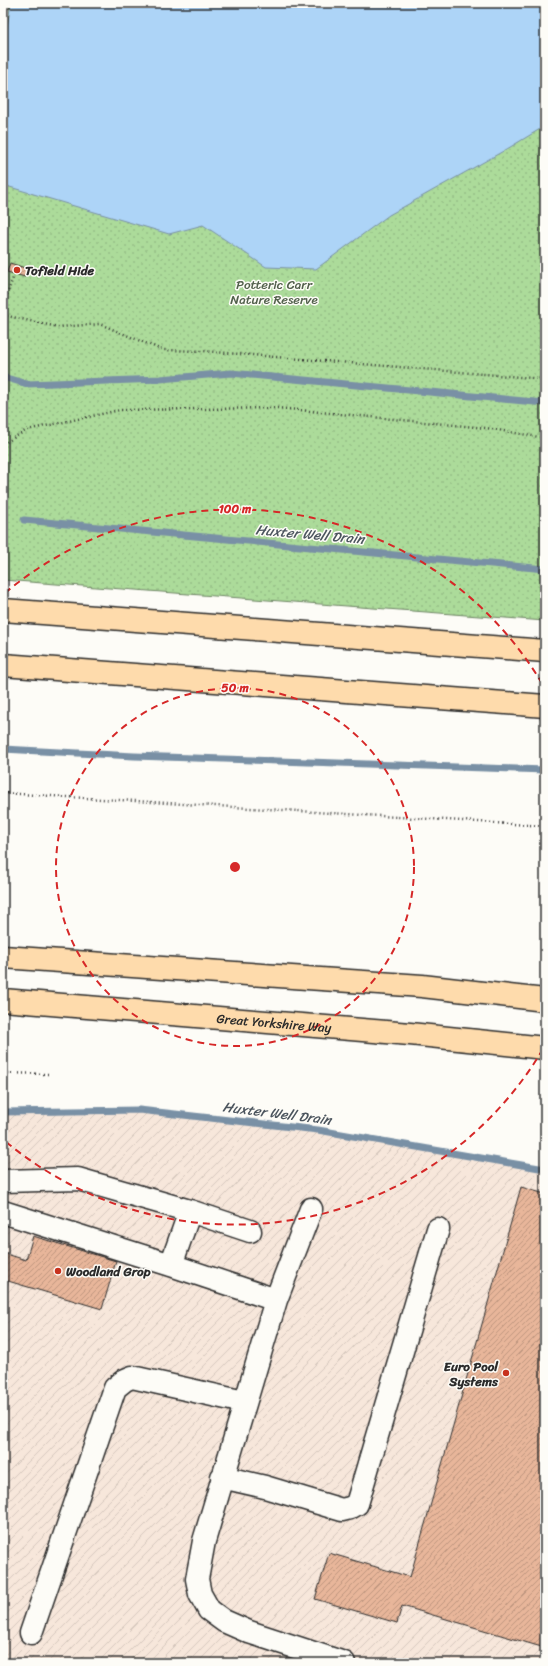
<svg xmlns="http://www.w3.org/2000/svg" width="548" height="1666" viewBox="0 0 548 1666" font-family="Sriracha,sans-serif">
<defs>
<pattern id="industrial-furrows" width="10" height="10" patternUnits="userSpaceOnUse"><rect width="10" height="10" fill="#f7e7db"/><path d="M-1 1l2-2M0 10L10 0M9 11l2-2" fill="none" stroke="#d4c6bc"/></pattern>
<pattern id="park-dots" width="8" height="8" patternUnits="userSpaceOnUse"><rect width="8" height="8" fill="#acdb9a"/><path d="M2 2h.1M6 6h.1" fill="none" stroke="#94bc85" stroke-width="1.8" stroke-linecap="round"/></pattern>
<pattern id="building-hatch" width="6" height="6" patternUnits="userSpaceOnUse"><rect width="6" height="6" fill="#e8b69a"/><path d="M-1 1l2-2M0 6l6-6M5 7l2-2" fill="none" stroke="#bc947e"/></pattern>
</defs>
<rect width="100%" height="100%" fill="#fdfcf7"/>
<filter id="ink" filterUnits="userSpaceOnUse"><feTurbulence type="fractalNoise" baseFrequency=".025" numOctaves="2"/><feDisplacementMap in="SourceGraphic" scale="8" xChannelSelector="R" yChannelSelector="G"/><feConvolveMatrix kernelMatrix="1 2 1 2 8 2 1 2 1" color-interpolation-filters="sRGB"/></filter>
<g filter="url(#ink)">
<path fill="url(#industrial-furrows)" d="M139,1110L401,1144L545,1171V1663H3V1112Z"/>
<path fill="url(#park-dots)" stroke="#6c8362" d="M3,3H545V621L3,580Z"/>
<path fill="#add4f7" stroke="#7990a5" d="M11,3H545V126L507,149L389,215L316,269L266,267L203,225L169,234L3,185V38L6,33Z"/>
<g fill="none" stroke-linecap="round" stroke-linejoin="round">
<path stroke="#7990a5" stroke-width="7" d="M3,377L27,384L160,379L231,373L545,403
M24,520L545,569
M3,749L134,756L545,770
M3,1112L139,1110L318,1130L545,1169"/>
</g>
<path fill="url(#building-hatch)" stroke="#2b2b2b" d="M10,263L28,269L25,277L7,272Z
M521,1187L545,1194V1648L402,1606L397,1623L315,1599L329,1553L410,1577Z
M33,1236L116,1261L102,1309L8,1281L3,1298V1253L26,1260Z"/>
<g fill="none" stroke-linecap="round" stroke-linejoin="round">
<defs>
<path id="minor" d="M3,1181L78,1179L190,1211L250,1231
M311,1209L276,1300L204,1541L197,1579L200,1594L209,1610L224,1621L249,1632L344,1663
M3,1212L171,1265L276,1300
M171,1265L190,1211
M222,1477L265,1487L342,1510L350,1508L357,1504L438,1229
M31,1633L115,1388L125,1380L132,1377L244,1402"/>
<g id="highway">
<path d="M3,610L545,651"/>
<path d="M3,665L545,706"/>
<path d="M3,957L422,986L545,1000"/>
<path id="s1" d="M3,1000L410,1034L545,1048"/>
</g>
</defs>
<use href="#minor" stroke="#2b2b2b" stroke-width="25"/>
<use href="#highway" stroke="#2b2b2b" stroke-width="25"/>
<path stroke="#2b2b2b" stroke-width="2.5" stroke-dasharray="1 3" stroke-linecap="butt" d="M3,306L13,278
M3,315L58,327L100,324L162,350L203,351L545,379
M3,444L27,430L120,410L278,408L486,428L545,438
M3,793L545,826
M3,1073L48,1074"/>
<use href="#minor" stroke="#fdfcf7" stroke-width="22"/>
<use href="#highway" stroke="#fedbac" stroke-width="22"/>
</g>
</g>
<g fill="none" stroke="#d62828" stroke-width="2" stroke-dasharray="7 5">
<circle cx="235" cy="867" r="179"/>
<path d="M543 1049A358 358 0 0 1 5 1141M5 593A358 358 0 0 1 543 685"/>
</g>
<g fill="#c8321e" stroke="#fdfcf7" stroke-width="1.5">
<circle cx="17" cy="270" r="4"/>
<circle cx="58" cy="1271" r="4"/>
<circle cx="506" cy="1373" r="4"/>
</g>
<g text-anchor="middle" stroke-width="3" stroke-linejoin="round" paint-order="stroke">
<g font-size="13" font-weight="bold" fill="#2b2b2b" stroke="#fdfcf7" text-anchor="start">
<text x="25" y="275">Tofield Hide</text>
<text x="66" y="1276">Woodland Grop</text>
<text x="498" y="1371" text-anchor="end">Euro Pool<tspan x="498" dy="15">Systems</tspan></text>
</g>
<g font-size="13" fill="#52604c" stroke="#fdfcf7">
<text x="274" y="289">Potteric Carr<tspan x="274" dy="15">Nature Reserve</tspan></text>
</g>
<g font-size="13" fill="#2b2b2b" stroke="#fdfcf7">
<text dy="5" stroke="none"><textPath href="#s1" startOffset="272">Great Yorkshire Way</textPath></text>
</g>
<g font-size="14" font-style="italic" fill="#4c555e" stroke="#fdfcf7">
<text transform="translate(310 534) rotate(5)" y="5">Huxter Well Drain</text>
<text transform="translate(277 1113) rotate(7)" y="5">Huxter Well Drain</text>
</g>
</g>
<circle cx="235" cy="867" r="6" fill="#d62828" stroke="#fdfcf7" stroke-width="2"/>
<g font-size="12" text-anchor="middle" font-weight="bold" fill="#d62828" stroke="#fdfcf7" stroke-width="3" stroke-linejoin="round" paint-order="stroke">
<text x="235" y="513">100 m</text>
<text x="235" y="692">50 m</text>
</g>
<rect width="548" height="1666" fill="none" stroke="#fdfcf7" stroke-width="16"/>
<rect x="8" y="8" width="532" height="1650" fill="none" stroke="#2b2b2b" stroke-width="1.5" filter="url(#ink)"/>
</svg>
